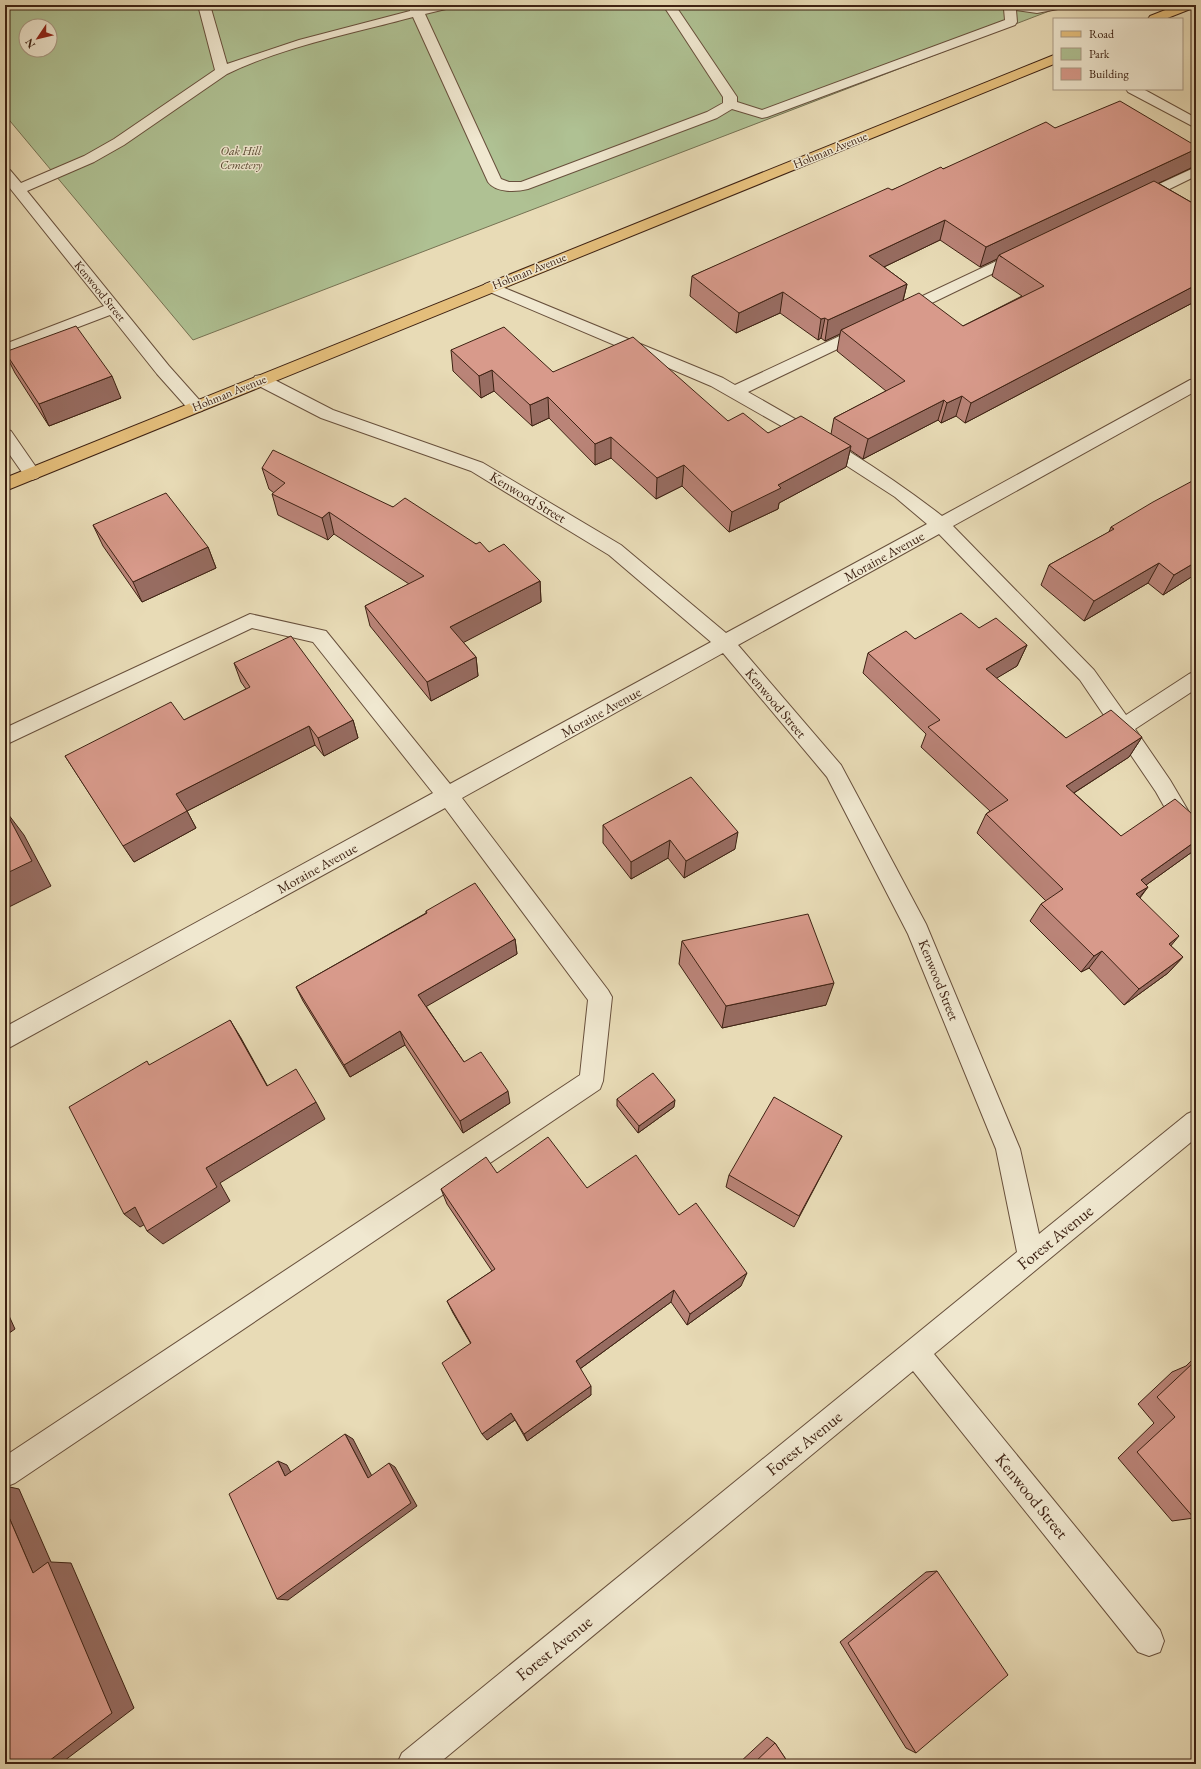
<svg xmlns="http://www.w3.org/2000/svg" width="1201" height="1769" viewBox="0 0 1201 1769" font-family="'EB Garamond',serif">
<rect width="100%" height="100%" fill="#e8dbb6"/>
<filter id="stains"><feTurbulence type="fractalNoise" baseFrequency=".005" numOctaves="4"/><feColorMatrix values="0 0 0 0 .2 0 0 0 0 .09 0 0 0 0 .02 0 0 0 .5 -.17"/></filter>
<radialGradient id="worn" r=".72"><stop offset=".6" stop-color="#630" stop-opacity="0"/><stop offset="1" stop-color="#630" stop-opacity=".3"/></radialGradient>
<path fill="#afc193" stroke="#767253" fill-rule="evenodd" d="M5,5H1065L193,340L5,115ZM26,26H50V50H26Z"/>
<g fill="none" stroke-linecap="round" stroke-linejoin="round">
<defs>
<path id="minor" d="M198,5H210L227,64L299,40L410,11L408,5H420L421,8L432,5H452L450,8L425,14L501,179L509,182H521L707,112L723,103V97L663,5H675L737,97V102L762,110L1005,20L1004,9L1000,8L998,5H1065L1063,8L1037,13L1016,10L1017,22L1015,25L767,117L762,118L732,109L717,118L528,189C516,192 496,193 488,182L413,17C354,33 282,47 227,74L124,145L94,162L27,191L169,366L202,403L204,407L202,411L196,412L190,411L157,374L110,315L5,355V344L104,306L5,182V169L10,170L21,183L84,156L114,139L215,70Z
M1126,89H1143L1196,118V128L1128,92Z
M1196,167V176L1141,203L1136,204L1131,203L1129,200L1131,197Z
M1022,249L1027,251L1030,254L1027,257L907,315L901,317L895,315L893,312L895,309Z
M490,282L723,378L735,385L859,327L865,325L871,327L873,330L871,333L748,392C815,430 881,468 942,516L1190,380L1196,379V391L953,526L1094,670L1126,715L1189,674L1196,671V689L1135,729L1170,780L1196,824V852L1188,849L1156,792L1080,680L939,534L738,645L841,765L926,924L1020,1149L1039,1234L1187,1114L1196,1110V1138L934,1354L1160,1630L1164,1641L1160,1652L1149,1656L1138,1652L913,1371L438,1764H397L402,1753L1017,1252L996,1149L908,934L827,777L723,653L462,798L608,990L612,997L603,1081L600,1089L15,1483L5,1487V1456L580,1075L588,1000L445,808L5,1050V1027L433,793L313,642L252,628L5,745V728L250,614L326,631L450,784L711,642L609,555L471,471L321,418L255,384L253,380L255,376L261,375L267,376L333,410L483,463L621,545L726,633L927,524L895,497L813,444L711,386L485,290L482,287L485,284Z
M5,429L11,431L38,470L41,474L38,478L32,480L26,478L5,448Z"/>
<path id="major" d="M1178,5H1195L1193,8L1165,19H1148L1150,16Z
M1054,55V64L5,491V478Z"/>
</defs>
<use href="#minor" stroke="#68503c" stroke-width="2"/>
<use href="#major" stroke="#3e2213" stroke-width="2"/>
<use href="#minor" fill="#f0e8d0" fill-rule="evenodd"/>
<use href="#major" fill="#e4be7b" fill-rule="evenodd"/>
</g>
<path fill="#ba8478" stroke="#3e2213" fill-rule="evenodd" d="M1055,128L1191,168L1158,183L1196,205V301L965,423L956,416L941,423L938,420L863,459L850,450L846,467L779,503L778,509L729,532L682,486L656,499L611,458L595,465L549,418L532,426L494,391L481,398L453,371L451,350L553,372L728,421L768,433L831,434L834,418L886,391L837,351L840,334L825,341L821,338L818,340L780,313L736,333L690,296L692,276L892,190L943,169ZM940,240L980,267L997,259L992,276L1022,296L963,326L903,301L907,284L884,267Z
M5,353L121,398L49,426L15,373Z
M262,468L393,507L476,544L540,581L541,602L463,642L476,657L478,676L431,701L370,626L365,606L409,584L334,534L328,540L278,515L272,494L274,493L269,489Z
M93,525L208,547L216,568L142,602L103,546Z
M1111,527L1196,574L1163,595L1148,583L1084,621L1041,585L1049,565L1109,532Z
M979,628L1027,645L1017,666L996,678L1066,738L1142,737L1129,757L1074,793L1121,836L1192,852L1146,885L1148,887L1140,898L1171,946L1183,957L1168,973L1124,1005L1089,968L1081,972L1030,921L1041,904L1046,901L977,833L986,814L990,811L921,747L926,734L863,673L868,653L915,639Z
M234,663L353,720L358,738L324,756L315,745L187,811L196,828L134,862L65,756L184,720L246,689L241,682Z
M603,825L735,849L684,878L668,858L631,879L603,843Z
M426,911L515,939L517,954L426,1006L464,1062L510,1103L463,1133L405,1045L350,1077L303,1001L296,987L426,913Z
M682,941L826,1005L722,1028L679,964Z
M617,1099L674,1107L638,1133L617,1106Z
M842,1136L794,1227L726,1187L729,1175Z
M497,1173L587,1188L679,1215L741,1286L687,1325L671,1302L580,1369L591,1395L527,1441L515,1420L487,1440L471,1344L453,1313L447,1301L492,1271L447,1204L441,1189Z
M1196,1356V1516L1194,1518L1172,1521L1118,1458L1154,1423L1138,1404L1172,1372L1186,1366Z
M937,1571L916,1753L906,1748L840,1642L926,1572Z
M767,1737L775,1743L789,1764H738Z"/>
<path fill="#976c61" stroke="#3e2213" d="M1196,149V155L1191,168L1001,257L999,255L997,259L980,267L986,247Z
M945,220L940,240L865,276L869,256Z
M907,284L902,304L841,330L840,334L825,341L828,320Z
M1196,285V301L965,423L971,403Z
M783,292L780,313L736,333L739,313Z
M825,318L821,338L818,340L821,319Z
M492,370L494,391L481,398L479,376Z
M112,376L121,398L49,426L39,404Z
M962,396L956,416L941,423L947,403Z
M548,397L549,418L532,426L530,405Z
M944,400L938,420L863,459L868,439Z
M611,437V458L595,465V444Z
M851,446L846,467L779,503L778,509L729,532L732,512L778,485Z
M684,465L682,486L656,499L657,478Z
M329,512L334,534L328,540L322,518Z
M208,547L216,568L142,602L133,582Z
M1196,562V574L1163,595L1174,575Z
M1159,563L1148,583L1084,621L1094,601Z
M540,581L541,602L453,648L450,627Z
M1027,645L1017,666L977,690L986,669Z
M476,657L478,676L431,701L427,682Z
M353,720L358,738L324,756L318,738Z
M309,726L315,745L187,811L196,828L134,862L123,846L176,794Z
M1142,737L1129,757L1055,805L1066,786Z
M5,810L24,835L51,886L5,909Z
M738,832L735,849L684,878L686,861Z
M670,840L668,858L631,879V862Z
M1196,841V847L1192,852L1128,898L1141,880Z
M1148,887L1134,904L1136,894Z
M1179,936L1165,953L1169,944Z
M515,939L517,954L422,1009L418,995Z
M1102,951L1089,968L1081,972L1094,956Z
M1183,957L1168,973L1124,1005L1139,989Z
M834,983L826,1005L722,1028L726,1006Z
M230,1020L241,1038L277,1103L267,1086Z
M400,1031L405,1045L350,1077L344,1065Z
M508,1091L510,1103L463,1133L460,1121Z
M675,1100L674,1107L638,1133L639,1126Z
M316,1102L325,1119L220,1183L230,1201L163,1244L147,1231L206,1168Z
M135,1207L151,1221L140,1227L124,1214Z
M747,1273L741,1286L687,1325L690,1314Z
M674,1290L671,1302L577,1371L576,1361Z
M5,1307L15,1329L5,1336Z
M591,1386V1395L527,1441L524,1434Z
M511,1413L515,1420L487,1440L482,1434Z
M345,1434L353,1439L375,1482L368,1478Z
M278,1461L287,1465L295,1480L285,1476Z
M389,1463L395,1467L417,1506L288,1600L277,1599Z
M5,1486L19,1489L51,1562L71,1563L134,1708L60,1764H45L33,1573L5,1508Z"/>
<path fill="#d89a8b" stroke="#3e2213" d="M1120,101L1196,146V149L986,247L945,220L869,256L907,284L828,320L825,318L821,319L783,292L739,313L692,276L888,188L892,190L941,167L943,169L1046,122L1055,128Z
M1154,181L1196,205V285L971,403L962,396L947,403L944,400L868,439L834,418L905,381L841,330L919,293L963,326L1044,286L999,255Z
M76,326L112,376L39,404L5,352Z
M504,327L553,372L633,337L728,421L743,413L768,433L801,416L851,446L778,485L781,488L732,512L684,465L657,478L611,437L595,444L548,397L530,405L492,370L479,376L451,350Z
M273,450L393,507L405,498L476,544L480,542L489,552L504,544L540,581L450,627L476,657L427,682L365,606L424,576L329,512L322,518L272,494L285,483L262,468Z
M1196,479V562L1174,575L1159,563L1094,601L1049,565L1114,529L1111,527L1153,502Z
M166,493L208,547L133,582L93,525Z
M961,613L979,628L996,618L1027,645L986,669L1066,738L1111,710L1142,737L1066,786L1121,836L1175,799L1191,813L1196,822V841L1141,880L1148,887L1136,894L1179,936L1169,944L1183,957L1139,989L1102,951L1094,956L1041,904L1063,889L986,814L1008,800L928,727L940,720L868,653L906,631L915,639Z
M291,636L353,720L318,738L309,726L176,794L187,811L123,846L65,756L171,702L184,720L250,687L234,663Z
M691,777L738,832L686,861L670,840L631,862L603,825Z
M5,810L32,861L5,874Z
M475,883L515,939L418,995L464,1062L481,1052L508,1091L460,1121L400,1031L344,1065L296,987L427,913L426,911Z
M808,914L834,983L726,1006L682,941Z
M230,1020L267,1086L296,1069L316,1102L206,1168L217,1187L147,1231L135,1207L124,1214L69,1107L147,1061L149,1065Z
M653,1073L675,1100L639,1126L617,1099Z
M774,1097L842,1136L799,1216L729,1175Z
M548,1137L587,1188L636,1155L679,1215L696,1203L747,1273L690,1314L674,1290L576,1361L591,1386L524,1434L511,1413L482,1434L442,1363L471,1343L447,1301L495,1269L441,1189L486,1157L497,1173Z
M1193,1363L1196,1367V1516L1194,1518L1137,1452L1175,1417L1157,1397Z
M345,1434L368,1478L389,1463L411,1503L277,1599L229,1494L278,1461L285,1476Z
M5,1508L33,1573L48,1562L112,1713L45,1764H5Z
M937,1571L1008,1675L916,1753L848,1643Z
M775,1743L789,1764H753Z"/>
<g text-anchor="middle" stroke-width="3" stroke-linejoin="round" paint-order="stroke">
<g font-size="12" fill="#3e2213" stroke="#f0e8d0">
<text transform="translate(830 150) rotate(-22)" y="4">Hohman Avenue</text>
<text transform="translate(529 271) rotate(-22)" y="4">Hohman Avenue</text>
<text transform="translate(100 291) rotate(51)" y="4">Kenwood Street</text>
<text transform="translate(229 393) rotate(-22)" y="4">Hohman Avenue</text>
</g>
<g font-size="12" font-style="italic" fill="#5a4a33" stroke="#f0e8d0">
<text x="241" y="155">Oak Hill<tspan x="241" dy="14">Cemetery</tspan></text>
</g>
<g font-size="14" fill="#3e2213" stroke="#f0e8d0">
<text transform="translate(528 497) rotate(31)" y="5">Kenwood Street</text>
<text transform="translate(884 556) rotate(-29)" y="5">Moraine Avenue</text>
<text transform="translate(776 703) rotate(50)" y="5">Kenwood Street</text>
<text transform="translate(601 712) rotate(-29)" y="5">Moraine Avenue</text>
<text transform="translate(317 868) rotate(-29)" y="5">Moraine Avenue</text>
<text transform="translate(939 980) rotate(68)" y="5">Kenwood Street</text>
</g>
<g font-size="17" fill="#3e2213" stroke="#f0e8d0">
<text transform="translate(1055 1237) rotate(-39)" y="6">Forest Avenue</text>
<text transform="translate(804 1443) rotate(-39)" y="6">Forest Avenue</text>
<text transform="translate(1032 1496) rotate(51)" y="6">Kenwood Street</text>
<text transform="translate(554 1648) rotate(-39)" y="6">Forest Avenue</text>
</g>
</g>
<rect width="1201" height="1769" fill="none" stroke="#e8dbb6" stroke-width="20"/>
<rect x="6" y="6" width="1189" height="1757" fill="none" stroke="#3e2213" stroke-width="2"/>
<rect x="10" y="10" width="1181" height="1749" fill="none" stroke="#3e2213"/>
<rect x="1053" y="18" width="130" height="72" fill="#f0e8d0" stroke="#a99984"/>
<rect x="1061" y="31" width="20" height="6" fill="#e4be7b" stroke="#a99984"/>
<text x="1089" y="38" font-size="12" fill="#3e2213">Road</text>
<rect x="1061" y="48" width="20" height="12" fill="#afc193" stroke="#a99984"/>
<text x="1089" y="58" font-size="12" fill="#3e2213">Park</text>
<rect x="1061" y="68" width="20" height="12" fill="#d89a8b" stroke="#a99984"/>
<text x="1089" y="78" font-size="12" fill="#3e2213">Building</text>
<g transform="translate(38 38) rotate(235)"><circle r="19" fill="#f0e8d0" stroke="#a99984"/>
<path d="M0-3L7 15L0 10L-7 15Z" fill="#8f2418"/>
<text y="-6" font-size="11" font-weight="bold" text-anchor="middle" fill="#3e2213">N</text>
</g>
<rect width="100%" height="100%" filter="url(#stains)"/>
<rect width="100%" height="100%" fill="url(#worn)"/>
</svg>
